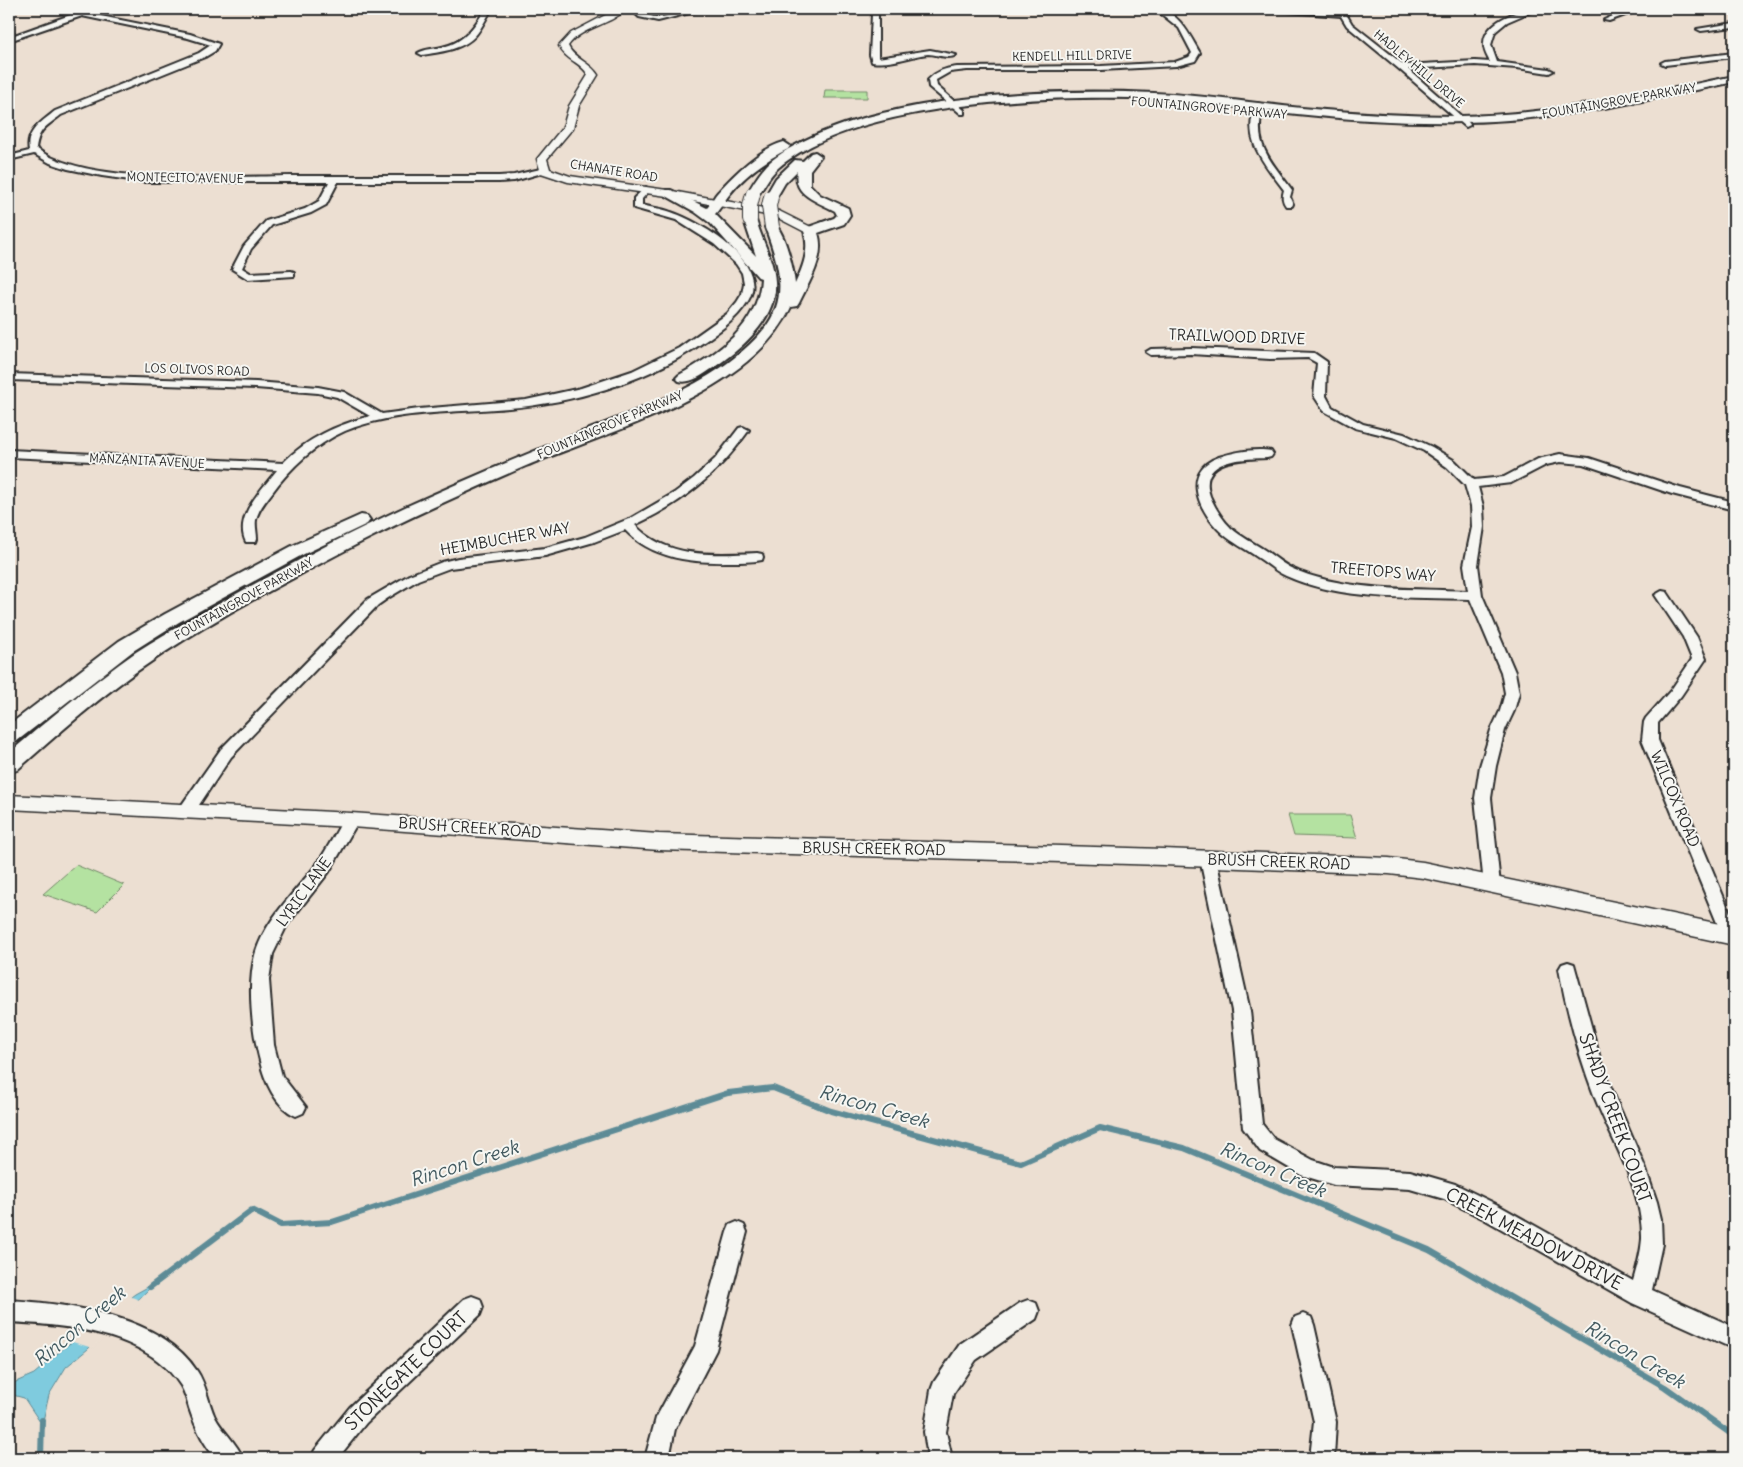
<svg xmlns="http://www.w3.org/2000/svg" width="1743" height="1467" viewBox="0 0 1743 1467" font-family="Delius,sans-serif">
<rect width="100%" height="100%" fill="#ecdfd2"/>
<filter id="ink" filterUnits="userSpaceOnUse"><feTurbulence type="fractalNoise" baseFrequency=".02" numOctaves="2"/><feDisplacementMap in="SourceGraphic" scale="10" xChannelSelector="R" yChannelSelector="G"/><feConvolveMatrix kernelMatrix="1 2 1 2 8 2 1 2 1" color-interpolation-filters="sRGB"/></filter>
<g filter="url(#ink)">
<path fill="#b4e2a1" stroke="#708666" d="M825,90H867V98H824Z
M1288,815H1350L1357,838L1294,836Z
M76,865L124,885L97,912L43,894Z"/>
<path fill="#7fcbde" stroke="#5d8b96" d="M155,1283L88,1349L66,1367L49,1395L42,1425L24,1398L9,1394V1385L34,1374L65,1347L135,1294Z"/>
<path fill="#ecdfd2" d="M129,1296L142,1301L93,1348L69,1341Z"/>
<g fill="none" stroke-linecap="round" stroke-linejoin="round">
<path stroke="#5d8b96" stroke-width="6" d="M150,1287L252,1210L281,1225L332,1222L728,1093L773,1088L831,1111L1021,1163L1100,1128L1184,1148L1429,1250L1665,1387L1734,1436
M41,1458L42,1420"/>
<defs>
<path id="minor" d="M54,9H66L190,34L219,44L215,51L205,57L61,115C46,127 39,128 36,148C86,187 230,176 294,176C362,176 431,176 499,176L514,175L545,168L549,171L514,181L499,182H338L326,205L311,213L272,225L251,249L242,268L250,273L291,271L294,272V276L248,279L232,269L244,246L266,221L305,209L319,201L329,182H144L102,176L68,169L50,163L34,154L9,160V156L29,151C25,131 42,122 55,111L199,53L211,45L188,38L82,16L9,41V37L73,14Z
M486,9H492C486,18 482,28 475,36C462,50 440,52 422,55L418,53C425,49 434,49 442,47C466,42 473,27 486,9Z
M631,9C641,9 647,17 657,17C674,17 689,8 705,9L658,21L639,17Z
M709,9H776L773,11H712Z
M869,9H875L878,14V58L930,50L956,55C948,60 937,54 928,54C910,56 891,65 872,62L870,55L872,14Z
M1155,9C1178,9 1190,36 1200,53L1195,61L1176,66L1101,70H967L950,72L936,80L937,86L964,110V114H961L929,87L928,80C936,71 946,68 957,67L1101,66L1175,62L1189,57L1192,53L1179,28Z
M1271,9L1340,12L1342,9H1348L1346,14L1352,24L1404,65L1475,61L1490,62C1487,56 1483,50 1484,43C1485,21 1519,9 1537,9L1507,22L1495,32L1491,45L1497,62L1549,69L1553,71L1549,73L1517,68L1475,65L1408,69L1469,123L1470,125L1466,127L1399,69L1347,26L1341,16L1274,11Z
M1633,9H1647L1628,14L1609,21L1604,20L1624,11Z
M1734,23V27L1701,31L1697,29Z
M1734,53V57L1665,65L1661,63L1665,61Z
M1257,103L1264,105C1251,145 1271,160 1292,190L1290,197L1293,204L1292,206H1286C1282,200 1282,197 1284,190C1264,163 1240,138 1257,103Z
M646,187L650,190L642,199V205C651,208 661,208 671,212C701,222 771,263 748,301C736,321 714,335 695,348C641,383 572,403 509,408C455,413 396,410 345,431C314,445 291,467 271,494C265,502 258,510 256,520C255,526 257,533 257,539L256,542H246C233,517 263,488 277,470L9,457V450L283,463C307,438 337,425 370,416L337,397L318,393L256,388L9,380V374L256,382L318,387L344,392L382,414L419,409L526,400L581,388L632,371L679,348L727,314L737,302L742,294L744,283L742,273L736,264L714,244L676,220L634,208V198Z
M1191,348L1314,353L1327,362L1326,396L1332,407L1363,424L1404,434L1432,447L1455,461L1474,480L1504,477L1538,459L1560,454L1589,458L1680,488L1734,502V510L1672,494L1583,464L1560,462L1546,465L1511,483L1478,487L1483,506L1484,527L1478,565L1482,595L1515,672L1519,693L1514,711L1505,730L1496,766L1491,798L1500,885L1498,890L1492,891L1486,890L1484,885L1475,798L1480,766L1491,730L1500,711L1505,693L1501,672L1470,599C1412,597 1340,601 1286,576C1275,571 1267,563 1257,557C1246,549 1233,543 1223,534C1200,514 1179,471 1219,457C1233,452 1256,448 1271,451L1273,454L1271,457L1267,458C1243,459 1197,458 1210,496C1215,508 1222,519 1231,528C1241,537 1254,543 1266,551C1276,558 1286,567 1298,571C1351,592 1412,588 1468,591L1464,565L1472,527L1471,506L1465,485L1447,467L1424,451L1396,438L1355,428L1324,411L1314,396L1317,363L1308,358L1270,359L1191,354L1151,355L1146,352L1151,349Z
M743,427L749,430C718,474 684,502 635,525C667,559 715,555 757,553L762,554L763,557L762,560C752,562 741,562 730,562C693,563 652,559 625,530L594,542L545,556L450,568L418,580L388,598L378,605L231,757L193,814L187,816L181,814L179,810L181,806L221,749L368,599L409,575L442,562L458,558L545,548L585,537L631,518L674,493L694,478L715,459L739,428Z
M1662,591L1667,592L1697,637L1706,659L1681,696L1658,723V740L1734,922V941L1725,940L1722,935L1642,740L1644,722L1646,718L1671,690L1692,659L1683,637L1655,595Z
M351,814L357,816L359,820L329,872L287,925L273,954L269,980L274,1045L282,1076L306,1107L303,1113L296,1116C276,1108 264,1080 260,1061C252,1031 247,985 255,955C264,921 295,892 316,865C327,850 336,832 345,816Z
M1208,853L1214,855L1216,859L1250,1011L1262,1124L1274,1139L1313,1160L1334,1167L1410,1171L1455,1184L1498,1205L1633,1281C1637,1267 1641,1253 1642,1239C1643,1189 1613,1144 1595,1098C1579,1056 1567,1013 1559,969L1562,964L1568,962L1574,964L1603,1069L1645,1167L1657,1202L1661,1219L1662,1244L1652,1290L1734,1327V1349L1632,1303L1484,1219L1444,1199L1410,1189L1334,1185L1301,1175L1260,1151L1243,1128L1232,1011L1200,859L1202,855Z
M737,1222L744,1225L747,1232L716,1350L675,1429L669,1458H645L656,1418L695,1346L727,1232L730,1225Z
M472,1296L480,1299L483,1307L480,1315L366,1423L338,1458H311L315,1450L350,1407L464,1299Z
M9,1300C69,1304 161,1315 197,1371C206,1384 208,1402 215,1417C223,1432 237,1443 243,1458H216C203,1444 195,1426 189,1408C187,1401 185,1393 181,1386C147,1332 67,1325 9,1322Z
M1028,1300L1036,1303L1039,1311L1036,1319L976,1360L953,1394L946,1432L952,1458H928L924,1432L931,1390L934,1382L960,1344L1020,1303Z
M1303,1314L1311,1317L1314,1325L1336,1422L1334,1458H1310L1314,1422L1292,1325L1295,1317Z"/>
<path id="tertiary" d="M617,9H626C610,26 582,26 568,46C574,59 590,62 598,75L579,106L573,128L547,159L550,169L570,176L667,190L779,211L815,229L817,231L815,233H807L776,217L667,196L568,182L541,173L537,159L563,127L569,106L588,75C581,62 565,60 559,46L571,33Z
M9,795L351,813L659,834L1163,849L1389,858L1423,862L1734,927V945L1423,878L1389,874L1163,865L659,850L351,827L9,809Z"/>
<path id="secondary" d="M1734,76V82C1645,101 1555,121 1464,122C1408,123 1352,120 1297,114C1250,109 1203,102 1156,99C1056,94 855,101 778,168C769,176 764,187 757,197H749L747,194C753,183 761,170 771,161C858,94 1047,88 1154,93C1203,95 1252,103 1302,108C1354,113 1407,116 1460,116C1553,115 1644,94 1734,76Z
M784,142L790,146L788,149C766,160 745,175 729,195C724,201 721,208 715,214L756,256L744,220L750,216L756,220C763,244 777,265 775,291C771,325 736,353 710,370C701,376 690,384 679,381L676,378L679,375C717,354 759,326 761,278L758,277L710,223L695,212L661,193L663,190H671L707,208C712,203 713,197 718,192C734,174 761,148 784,142Z
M815,152L821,156L810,170V185L820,195L848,208L850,215L844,224L818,233C826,257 809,282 799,303L797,306L791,307C752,393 608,432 526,466C459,495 392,525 327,560C268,592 207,623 152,661C104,693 60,732 17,770L9,773V753C50,718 92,683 136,652C172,629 210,609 247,588C299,560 351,532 405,507C456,484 507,462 559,441C627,413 716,388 764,329C790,297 778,262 765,227L767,224L772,223C784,226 794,271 795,284C803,267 810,250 804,231L806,228L834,218L837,215L835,211C819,202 792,196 797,171L785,183L775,200H767L765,197L776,178L795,160L803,161L811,153Z
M361,515L367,516L370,520L367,524L304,554L179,622L133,651L17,741L9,743V725L119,641L165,614L292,546Z"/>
</defs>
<use href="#minor" stroke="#2b2b2b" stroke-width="4"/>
<use href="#tertiary" stroke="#2b2b2b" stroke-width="3"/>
<use href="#secondary" stroke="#2b2b2b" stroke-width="4"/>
<use href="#minor" fill="#f6f6f2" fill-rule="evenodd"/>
<use href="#tertiary" fill="#f6f6f2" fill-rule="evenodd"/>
<use href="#secondary" fill="#f6f6f2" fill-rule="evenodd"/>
<defs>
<path id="secondary-bridge" d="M771,197L769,206L772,227
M750,220V206L753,194"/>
</defs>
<use href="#secondary-bridge" stroke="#2b2b2b" stroke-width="16" stroke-linecap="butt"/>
<use href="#secondary-bridge" stroke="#f6f6f2" stroke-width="14"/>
</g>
</g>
<g text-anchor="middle" stroke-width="4" stroke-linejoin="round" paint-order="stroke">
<g font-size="12" fill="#2b2b2b" stroke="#f6f6f2">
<text transform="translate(1072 56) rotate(-1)" y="4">KENDELL HILL DRIVE</text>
<text transform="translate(1419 69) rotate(40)" y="4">HADLEY HILL DRIVE</text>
<text transform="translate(1619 101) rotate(-10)" y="4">FOUNTAINGROVE PARKWAY</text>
<text transform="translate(1209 108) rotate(5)" y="4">FOUNTAINGROVE PARKWAY</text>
<text transform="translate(614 171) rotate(9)" y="4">CHANATE ROAD</text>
<text transform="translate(185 178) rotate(1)" y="4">MONTECITO AVENUE</text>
<text transform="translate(197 370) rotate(2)" y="4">LOS OLIVOS ROAD</text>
<text transform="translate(610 425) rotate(-23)" y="4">FOUNTAINGROVE PARKWAY</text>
<text transform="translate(147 461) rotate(3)" y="4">MANZANITA AVENUE</text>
<text transform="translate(244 599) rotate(-29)" y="4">FOUNTAINGROVE PARKWAY</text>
</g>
<g font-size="15" fill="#2b2b2b" stroke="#f6f6f2">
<text transform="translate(1237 337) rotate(2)" y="5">TRAILWOOD DRIVE</text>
<text transform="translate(505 539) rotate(-10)" y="5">HEIMBUCHER WAY</text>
<text transform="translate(1383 572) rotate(5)" y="5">TREETOPS WAY</text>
<text transform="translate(1675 799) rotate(67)" y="5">WILCOX ROAD</text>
<text transform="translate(470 828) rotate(4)" y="5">BRUSH CREEK ROAD</text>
<text transform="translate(874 849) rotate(1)" y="5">BRUSH CREEK ROAD</text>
<text transform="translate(1279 862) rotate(2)" y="5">BRUSH CREEK ROAD</text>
<text transform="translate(304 892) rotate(-54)" y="5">LYRIC LANE</text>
</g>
<g font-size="18" fill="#2b2b2b" stroke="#f6f6f2">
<text transform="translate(1615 1118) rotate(70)" y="6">SHADY CREEK COURT</text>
<text transform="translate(1534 1239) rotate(28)" y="6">CREEK MEADOW DRIVE</text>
<text transform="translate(406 1371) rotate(-44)" y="6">STONEGATE COURT</text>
</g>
<g font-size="19" font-style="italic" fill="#445b61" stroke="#f6f6f2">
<text transform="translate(874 1106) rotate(16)" y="7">Rincon Creek</text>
<text transform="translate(464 1163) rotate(-18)" y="7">Rincon Creek</text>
<text transform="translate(1273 1169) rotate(23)" y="7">Rincon Creek</text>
<text transform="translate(79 1326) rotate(-40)" y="7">Rincon Creek</text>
<text transform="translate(1635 1354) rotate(31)" y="7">Rincon Creek</text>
</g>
</g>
<rect width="1743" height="1467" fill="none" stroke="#f6f6f2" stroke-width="30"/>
<rect x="15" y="15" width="1713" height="1437" fill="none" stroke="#2b2b2b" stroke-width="2" filter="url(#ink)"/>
</svg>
